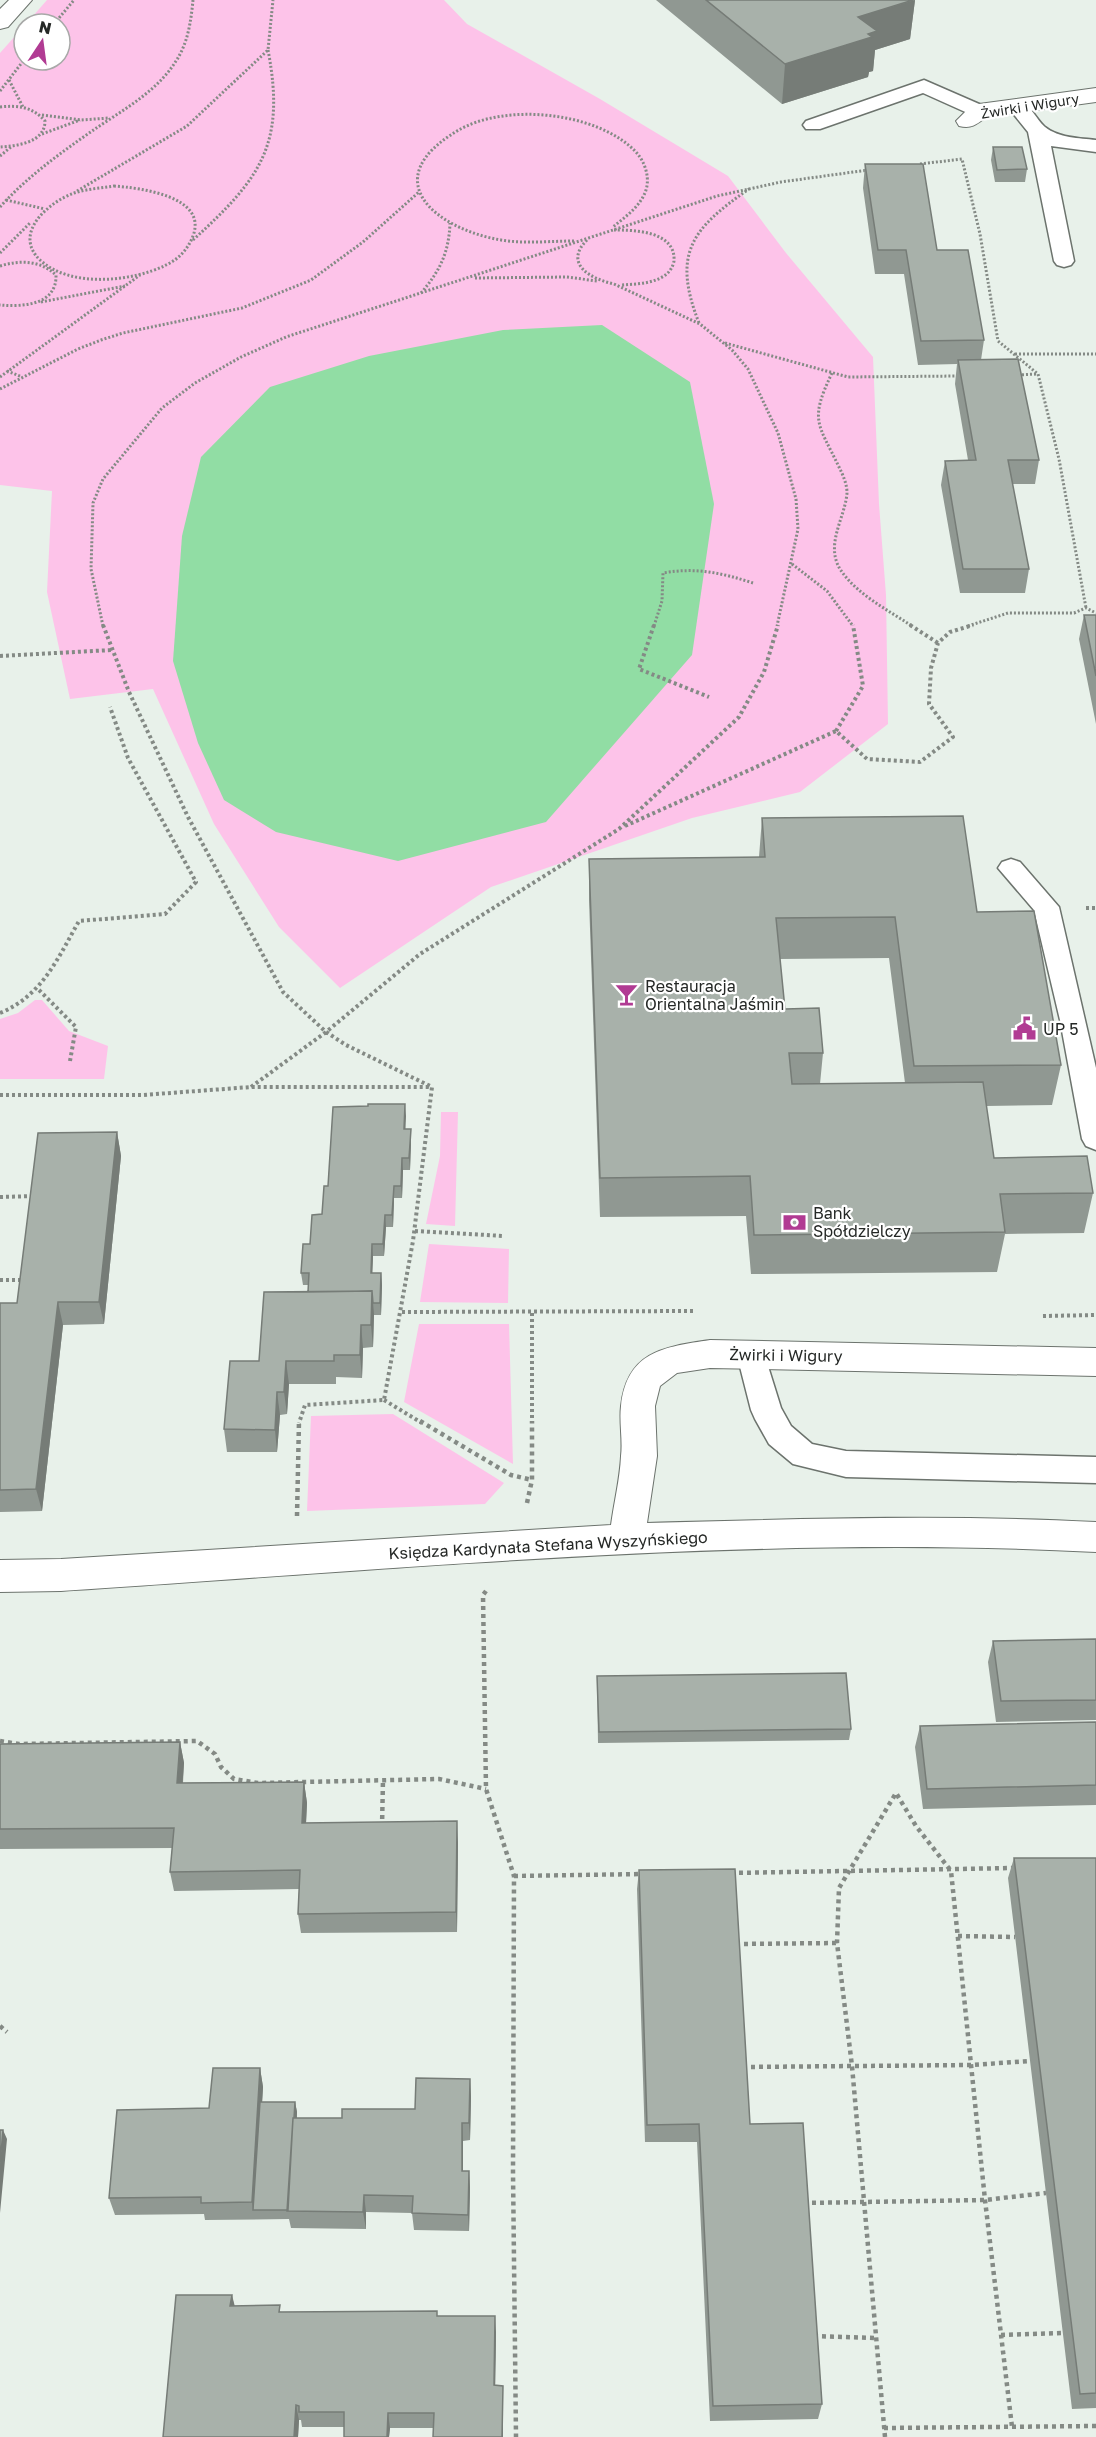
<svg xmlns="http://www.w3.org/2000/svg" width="1096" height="2437" viewBox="0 0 1096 2437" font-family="'Golos Text',sans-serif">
<rect width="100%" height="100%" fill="#e8f1ea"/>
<path fill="#fdc3e9" d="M47,0H444L467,24L600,99L728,176L786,253L873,357L879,504L886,595L888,724L800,792L692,818L491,887L340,988L279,927L214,824L153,689L70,699L47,592L52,491L0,485V53L24,26V60H60V24H26Z
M35,1000H42L69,1031L108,1046L104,1079H0V1019L18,1013Z
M441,1112H458L455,1226L426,1224L440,1156Z
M429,1244L509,1249L508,1303L420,1302Z
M419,1324H509L513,1464L404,1402Z
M393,1414L504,1483L485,1504L307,1511L311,1416Z"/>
<path fill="#91dda4" d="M602,325L690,382L714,504L692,655L546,822L398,861L276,832L224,800L198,743L173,661L182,536L201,457L270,387L369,356L503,330Z"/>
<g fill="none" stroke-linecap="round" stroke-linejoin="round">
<defs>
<path id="lane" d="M924,80L986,107L989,111L986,115H972L923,93L820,129H806L803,125L806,121Z
M1017,100C1030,103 1035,118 1045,127C1059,138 1079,138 1096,140V152L1051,146L1074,261L1071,265L1064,267L1057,265L1054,261L1028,132L1007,106L1010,102Z
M1011,859L1020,862L1059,907L1096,1068V1150L1086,1146L1082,1139L1060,1020L1034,910L998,868L1002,862Z
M752,1343L762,1347L781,1408L791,1426L812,1444L846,1451L1096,1457V1483L846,1477L793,1464L769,1444L755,1419L751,1410L737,1355L742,1347Z"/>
<path id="street" d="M9,0H32L8,27L0,29V9Z
M1096,88V102L986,117C976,125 971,129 959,126L956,121L971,106L979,104Z
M710,1340L1096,1348V1376L710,1368L677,1373L660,1386L655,1406L657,1456L647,1523C797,1519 946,1514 1096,1522V1552C751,1534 405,1569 61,1591L0,1592V1560L61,1559L611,1525C614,1502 620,1479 621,1456C623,1440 619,1422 621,1406C627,1351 664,1347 710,1340Z"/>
</defs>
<use href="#lane" stroke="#6c736d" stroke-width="3"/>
<use href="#street" stroke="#6c736d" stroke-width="2"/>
<path stroke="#848a85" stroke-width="3" stroke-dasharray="2 2" stroke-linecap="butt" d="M54,24L74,0
M9,80L23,107
M0,91L24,60
M0,107C18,105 33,107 45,121C45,143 16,146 0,147
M42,115L81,120L109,118
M42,134L80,120
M0,156L11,147
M920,164L962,159L980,234L998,341L1038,374L1059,459L1086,608
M114,186C140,188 208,196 193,236C188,249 179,259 166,265C132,282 70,288 40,260C12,233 49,202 74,193C87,189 101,188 114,186Z
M77,191L187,126L268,50L273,0
M6,200L45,209
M0,207C27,177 59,154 92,131C121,111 157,92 176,61C188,43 191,21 193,0
M614,230C634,230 676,231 674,261C673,267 669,273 664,276C651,284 636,284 622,285
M193,240C261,178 286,144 268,50
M587,240C563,264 591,279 614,284
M574,241C550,241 525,244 501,240C436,229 375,180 457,131C505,102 598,112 636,152C645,162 650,177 646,190C641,206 625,217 613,227
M0,253L30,223
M0,266C20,260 40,260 56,275C57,305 23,307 0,305
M475,278L567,277L597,281
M614,284L700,324L732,350L748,369L778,433L796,499L798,529L777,626
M421,293C440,271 449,252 450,223
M41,302L125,286
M699,323C672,254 691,229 749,189
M725,343L848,377L959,376
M1015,354H1096
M7,371L22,377
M832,373C809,421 818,423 839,467C843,475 847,484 847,493C845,518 825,544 840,569C856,594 888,610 912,626
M1018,375L1037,374
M0,377L140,275
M0,389L78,349L101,340L123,333L242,308L311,280L363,242L419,192
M792,564L827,591L853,626
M103,626L91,569L93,503L103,479L162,408L195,383L241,357L286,337L717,196L781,182L868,170
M654,626L662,601L663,573C696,567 722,573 753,583
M968,626L1008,613H1074L1086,608L1096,613"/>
<path stroke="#848a85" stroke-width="4" stroke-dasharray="3 3" stroke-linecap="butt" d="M103,625L129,692L188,817L283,992L326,1032L346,1045L432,1087L413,1241L384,1400L305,1405L299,1423
M654,625L639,669L709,697
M910,625L938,643
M0,656L112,650
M836,731L863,686L853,625
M625,826L836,731L867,759L920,762L953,737L929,704L931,668L938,643L950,632L973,625
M1086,908H1096
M39,990L76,1027L70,1061
M0,1013C42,996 58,958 79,921L165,914L196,882L128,758L110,707
M251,1087L326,1032L420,954L619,829L739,717L764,672L778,625
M0,1095H143L251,1087H431
M0,1197L35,1196
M415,1231L504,1236
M0,1280H24
M402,1312L696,1311
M532,1313V1423
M1043,1316L1096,1315
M384,1400L422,1423"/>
<path stroke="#848a85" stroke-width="4.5" stroke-dasharray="4 4" stroke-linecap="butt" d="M420,1421L511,1475L532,1480
M527,1503L532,1480V1421
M297,1516L299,1421
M486,1591L483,1595L486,1789L514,1876L513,2172L516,2437
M0,1741L19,1744L197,1741L215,1754L221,1767L234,1779L258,1783L439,1779L486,1789
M382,1827L383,1780
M731,1873L1014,1868
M514,1876L642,1874
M958,1936L1015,1937
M736,1944L837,1943
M0,2026L7,2032
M743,2067L971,2065L1030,2061
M804,2203L985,2200L1046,2193
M1001,2335L1063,2333
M814,2336L876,2338
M884,2428L1096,2426
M885,2437L852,2066L837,1943L839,1888L896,1793L916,1826L951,1871L985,2200L1012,2427"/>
<use href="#lane" fill="#fff" fill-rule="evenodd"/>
<use href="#street" fill="#fff" fill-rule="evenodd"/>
</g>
<path fill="#909892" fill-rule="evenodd" d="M656,0H915L910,39L875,50L873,71L869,72L868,77L782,104Z
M993,147L1027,169L1025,182H995L991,160Z
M865,164L937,250L984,340L981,360L1039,460L1035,484H1012L1029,569L1025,593H960L941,485L945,461L968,460L955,384L957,364L918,365L904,274H875L863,188Z
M1084,615H1096V724L1079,639Z
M762,818L977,912L1061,1065L1052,1105L986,1106L994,1158L1093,1193L1084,1233L1005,1234L997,1272L751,1274L746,1216L600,1217L589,900V859L759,857ZM889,958L905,1083L820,1084L823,1053L785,1009L780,959Z
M405,1104V1129H411V1141L410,1170H403L402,1198H394L393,1227H386L384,1256H373L372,1273H381L382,1285L381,1315H374L373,1347L363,1348L362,1378L336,1377V1384H289L287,1414L280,1415L277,1452H227L224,1429L259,1361L308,1292L309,1285H303L301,1273L310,1244L322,1214L328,1186L368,1106Z
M117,1132L121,1156L104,1324L63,1325L42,1511L0,1512V1303H17Z
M1096,1639V1720L996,1722L988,1662L993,1641Z
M597,1676L851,1729L849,1740L598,1743Z
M1096,1722V1805L923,1809L915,1747L920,1726Z
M180,1742L184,1763L183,1783L304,1782L307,1803L306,1823L458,1842L457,1932L301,1933L298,1914L299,1889L174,1891L170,1872L172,1848L0,1849V1744Z
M1014,1858H1096V2408L1072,2409L1008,1878Z
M639,1870L750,2124L822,2404L818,2419L710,2421L697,2142H645L637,1889Z
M260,2068L263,2087L262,2102H295L297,2112V2118H342L415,2109L470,2079L471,2097L470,2140L463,2141V2171H469L470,2188L469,2231L414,2230L412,2213L366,2212V2229L291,2228L289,2219L205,2220L204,2214L115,2215L109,2198L209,2108Z
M232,2295L234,2306L282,2312L438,2316L496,2332L495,2385L503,2401V2437H433L434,2428H390L389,2437H344V2427H302L301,2420H299L298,2437H163Z"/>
<path fill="#767c77" d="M915,0L910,39L875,50L873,71L869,72L868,77L782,104L785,64L858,17Z
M405,1104L406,1116L405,1141L404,1129Z
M411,1129V1141L410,1170L409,1158Z
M117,1132L121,1156L104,1324L99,1302Z
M402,1158L403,1170L402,1198L401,1186Z
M394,1186V1198L393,1227L392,1215Z
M385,1215L386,1227L384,1256L383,1244Z
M372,1244L373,1256L372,1285L371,1273Z
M381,1273L382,1285L381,1315L380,1303Z
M372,1291L374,1314L373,1347L371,1325Z
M58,1302L63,1325L42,1511L36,1489Z
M361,1325L363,1348L362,1378L360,1355Z
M286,1361L289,1384L287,1414L284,1392Z
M277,1392L280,1415L277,1452L275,1430Z
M180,1742L184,1763L181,1804L177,1783Z
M304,1782L307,1803L305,1843L302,1823Z
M457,1821L458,1842L457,1932L456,1912Z
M260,2068L263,2087L256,2210H253L252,2202Z
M470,2079L471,2097L470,2140L469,2123Z
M295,2102L297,2112L292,2211Z
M462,2123L463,2141V2188L462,2171Z
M3,2130L7,2139L0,2213V2164Z
M469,2171L470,2188L469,2231L468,2215Z
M364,2195L366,2212V2229L363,2212Z
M232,2295L236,2311L230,2306Z
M495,2316L496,2332L495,2400L494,2385Z
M503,2386V2437H502Z
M296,2405L299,2420L298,2437H294Z
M388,2413L390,2428L389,2437H387Z"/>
<path fill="#a8b1aa" stroke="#767c77" stroke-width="1.5" d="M706,0H913L858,17L877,31L868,34L872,37L785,64Z
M993,147H1022L1027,169L997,170Z
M865,164H923L937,250H968L984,340L921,341L906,250H878Z
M1018,359L1039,460H1008L1029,569H963L945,461L976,460L958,360Z
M1084,615H1096V676Z
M963,816L977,912L1034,911L1061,1065L914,1066L895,917L776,918L785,1009L819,1008L823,1053H789L792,1084L983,1082L994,1158L1087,1156L1093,1193L1000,1194L1005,1232L754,1235L750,1176L600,1178L589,859L765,857L762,818Z
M368,1104H405L404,1129H411L409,1158H402L401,1186H394L392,1215H385L383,1244H372L371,1273H381L380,1303H373L372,1291L308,1292L309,1273H301L303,1244H310L312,1215L322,1214L324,1186H328L333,1107L368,1106Z
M117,1132L99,1302H58L36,1489L0,1490V1303H17L38,1133Z
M372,1291L371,1325H361L360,1355H334V1361H286L284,1392H277L275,1430L224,1429L230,1361H259L264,1292Z
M1096,1639V1700L1001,1701L993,1641Z
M846,1673L851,1729L599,1732L597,1676Z
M1096,1722V1785L927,1789L920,1726Z
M180,1742L177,1783L304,1782L302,1823L457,1821L456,1912L298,1914L300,1870L170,1872L174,1828L0,1829V1744Z
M1014,1858H1096V2393L1080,2394Z
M735,1869L750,2124L803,2123L822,2404L713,2406L699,2124L647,2125L639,1870Z
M213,2068H260L252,2202L201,2203V2197L109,2198L117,2110L209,2108Z
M416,2078L470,2079L469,2123H462V2171H469L468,2215L412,2213L413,2196L364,2195L363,2212L287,2211L293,2118H342V2109H415Z
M260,2102H295L294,2118H293L288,2210H253Z
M0,2130H3L0,2164Z
M176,2295H232L230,2306L280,2305L279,2312L437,2311V2316H495L494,2385L503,2386L502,2437H433L434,2413H388L387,2437H344V2412H299V2406L296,2405L294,2437H163Z"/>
<defs>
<symbol id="bar-bare" viewBox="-9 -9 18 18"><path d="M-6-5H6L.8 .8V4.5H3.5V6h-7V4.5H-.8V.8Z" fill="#b13b93" stroke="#fff" stroke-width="2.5" paint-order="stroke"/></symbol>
<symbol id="civic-bare" viewBox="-9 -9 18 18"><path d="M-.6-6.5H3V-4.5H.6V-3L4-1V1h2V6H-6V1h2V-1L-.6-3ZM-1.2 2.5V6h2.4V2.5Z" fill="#b13b93" stroke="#fff" stroke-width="2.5" paint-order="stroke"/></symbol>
<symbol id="bank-bare" viewBox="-9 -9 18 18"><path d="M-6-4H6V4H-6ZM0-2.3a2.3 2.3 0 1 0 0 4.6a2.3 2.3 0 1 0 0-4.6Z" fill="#b13b93" stroke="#fff" stroke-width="2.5" paint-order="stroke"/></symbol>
</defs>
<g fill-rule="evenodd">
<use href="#bar-bare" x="610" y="978" width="33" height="33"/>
<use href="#civic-bare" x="1008" y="1012" width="33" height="33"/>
<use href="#bank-bare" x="778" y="1206" width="33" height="33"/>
</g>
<g text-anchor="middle" stroke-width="4.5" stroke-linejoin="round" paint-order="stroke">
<g font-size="14" fill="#252826" stroke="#fff">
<text transform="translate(1030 106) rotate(-9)" y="5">Żwirki i Wigury</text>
</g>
<g font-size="16" fill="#252826" stroke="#fff" text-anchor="start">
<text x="645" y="992">Restauracja<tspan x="645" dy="18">Orientalna Jaśmin</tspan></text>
<text x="1043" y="1035">UP 5</text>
<text x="813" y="1219">Bank<tspan x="813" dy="18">Spółdzielczy</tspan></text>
</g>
<g font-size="16" fill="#252826" stroke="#fff">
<text transform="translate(786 1355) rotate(1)" y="6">Żwirki i Wigury</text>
<text transform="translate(548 1545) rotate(-3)" y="6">Księdza Kardynała Stefana Wyszyńskiego</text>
</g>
</g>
<g transform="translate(42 42) rotate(13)"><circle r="28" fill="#ffffff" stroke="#a8a9a8" stroke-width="1.5"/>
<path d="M0-4.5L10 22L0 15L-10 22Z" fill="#b13b93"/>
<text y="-9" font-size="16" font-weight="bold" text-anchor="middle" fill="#252826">N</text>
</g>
</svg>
